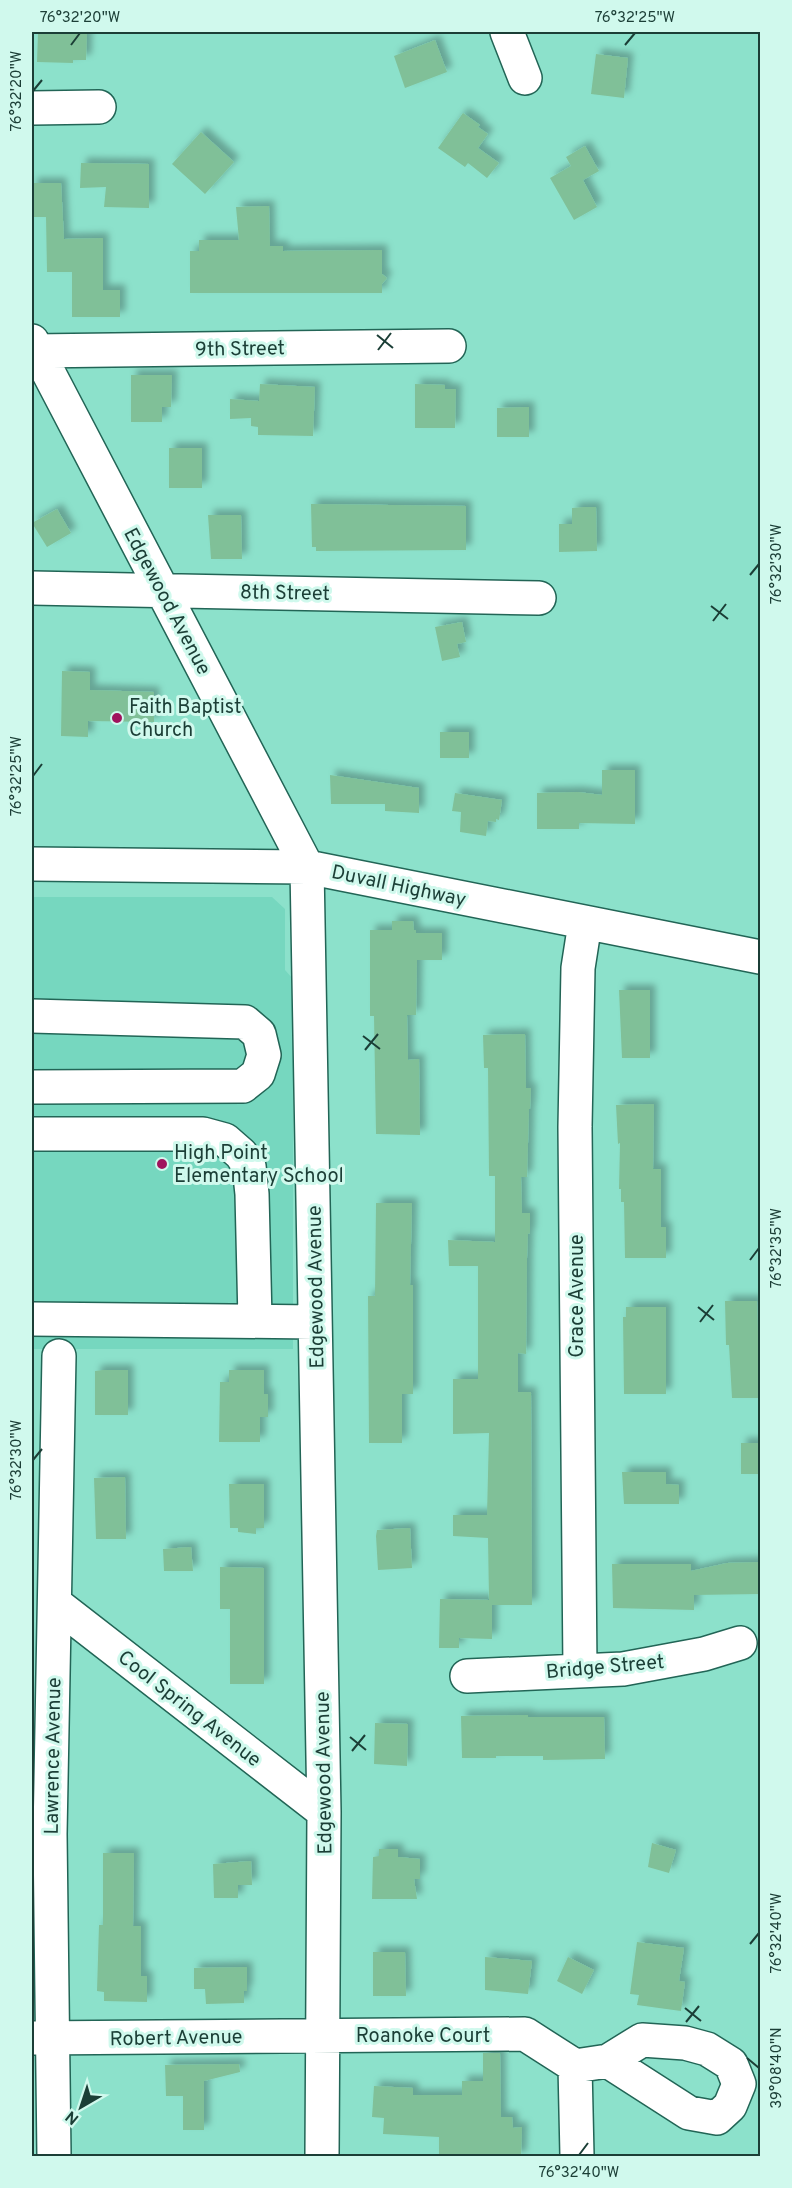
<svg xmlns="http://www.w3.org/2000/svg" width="792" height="2188" viewBox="0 0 792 2188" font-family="Overpass,sans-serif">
<defs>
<filter id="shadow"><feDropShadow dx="5.5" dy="-5.5" stdDeviation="3" flood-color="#0004"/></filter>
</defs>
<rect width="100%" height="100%" fill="#8ce1cb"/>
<path fill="#76d7bf" d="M32,897H272L285,909V970L293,979V1349H32Z"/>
<path fill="#80c098" filter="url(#shadow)" d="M40,32H87L86,60H73V63L37,62L38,33Z
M435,40L447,72L405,88L394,56Z
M596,54L628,58L624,98L591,94Z
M463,113L480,125L478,127L488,134L478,148L499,163L487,178L468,163L465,167L438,148Z
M201,132L234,162L205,194L172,164Z
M585,146L599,171L583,180L597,207L574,220L550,178L571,166L566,157Z
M81,163L149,164V208L104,207L106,187L80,188Z
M32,183H61L64,239L103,238V290H120V317H72V272H47L46,217H32Z
M269,206L270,246H283V251L382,250V274L387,278L382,284V293H190V251H199V240H239L236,207Z
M131,375H172L171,407H162V422H131Z
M260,384L315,387L313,436L258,435V427L251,426V418L230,419V399L259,401Z
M415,384L445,385V389H456L455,428H415Z
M529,407V437H497V408Z
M169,448H202V488H169Z
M311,504L466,506V550L316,551V547H312Z
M584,507H596L597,551L559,552V524H572V508Z
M57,509L71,533L47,547L32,523Z
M208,515H241L242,559H211Z
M462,622L466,642L457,644L460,657L442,661L435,627Z
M62,671L90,672V690L154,692V722L88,721V737L61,736Z
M440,732H469V758H440Z
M602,770H635V824L579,823V829H537V793L578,792L602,795Z
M330,775L419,788V813L385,811V804H331Z
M455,793L502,800L499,820L496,819V822L488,821L486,836L460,832L461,812L452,811Z
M392,921H413L414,930H416V933H442V960H417L416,1015H407L408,1060L419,1059L420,1135L376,1134L374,1016H370V930H392Z
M619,990H650V1058H622Z
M525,1034L526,1088H531L530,1109H529L527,1177H521L522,1213H530V1233L528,1234L527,1258L526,1354L518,1353V1392H531L532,1605H492V1639L459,1638V1648H439L440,1599L489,1600L488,1538L453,1536V1515H487L489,1433L453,1434V1379H478V1266H449L448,1240L495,1242V1176H489L488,1068H484L483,1035Z
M654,1104L653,1169H661V1227H666V1258H625L624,1202H621V1189H619L620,1143L618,1144L616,1105Z
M376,1203H412L410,1285H413V1394H402V1443H369L368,1296H375Z
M725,1301H757L760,1398H732L729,1345H726Z
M626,1307H666V1394H624L623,1317H626Z
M103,1370H128V1415H95V1371Z
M229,1370H264V1394H268V1417H260V1442H219L220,1382H229Z
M741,1443H760V1474H741Z
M622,1472H666V1484L679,1485V1504H624Z
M125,1477L126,1539H96L94,1478Z
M229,1484H264V1528H256V1534L238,1532V1528H230Z
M410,1528L412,1568L378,1570L376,1536L377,1530Z
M191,1547L193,1571H164L163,1549Z
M760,1562V1594L694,1595V1610L613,1608L612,1564H691V1571L727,1563Z
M220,1567L264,1568V1684H230V1609H220Z
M528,1715V1717H604L605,1759L543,1760V1756H496V1758H462L461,1716Z
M375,1723L408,1724L407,1766L374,1764Z
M652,1843L676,1850L669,1873L648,1867Z
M379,1849H398V1857L420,1859V1879H414L417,1899H372L373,1857L379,1856Z
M103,1853H134L133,1926H141V1976H147V2002L104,2001V1992L97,1991L99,1925H103Z
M251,1861L252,1885H238V1898H214L213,1864Z
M637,1942L684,1948L679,1981L685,1982L681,2011L637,2005L639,1995L630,1994Z
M373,1952H405L406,1996H373Z
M485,1957L532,1961L528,1994L485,1990Z
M568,1957L594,1970L582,1994L557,1981Z
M247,1967V1991H244V2003L206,2004L205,1989H194V1968Z
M483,2053H500L501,2117H512L513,2128L522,2127L521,2157H439V2137L383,2134L384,2118L372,2117L374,2086L413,2088V2095H462V2081H483Z
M239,2064L240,2072L204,2081V2130H183V2096H166L165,2065Z"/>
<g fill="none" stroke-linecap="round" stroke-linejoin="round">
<defs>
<path id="minor" d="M507,32L525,78
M32,108L99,107
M32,341L307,867L324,1812L322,2156
M32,351L449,346
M32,588L539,598
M32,864L307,867L760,957
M32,1016L245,1022L259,1034L264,1055L258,1074L243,1086L32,1087
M32,1134H203L225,1140L241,1154L249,1166L252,1194L255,1320
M32,1319L315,1322
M56,1604L324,1812
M580,1669L575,1127L578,968L585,923
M467,1676L623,1669L704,1654L740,1643
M32,2038L525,2034L575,2066L577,2156
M575,2066L608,2061L689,2113L717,2118L730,2106L739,2084L731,2064L707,2049L685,2043L642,2040L608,2061
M54,2156L50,1834L59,1356"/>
</defs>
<use href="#minor" stroke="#226556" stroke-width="36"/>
<use href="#minor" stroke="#fff" stroke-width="33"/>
</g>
<path fill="none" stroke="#1b3e36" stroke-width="2" d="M71,45L80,33M625,45L635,33M33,91L42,80M377,335L393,348M378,350L391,333M750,575L759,564M711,606L728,619M713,621L726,604M33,776L42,764M363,1036L380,1049M365,1050L378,1034M750,1260L759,1248M698,1307L714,1320M700,1322L713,1305M33,1460L42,1449M350,1737L366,1750M352,1751L365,1735M750,1944L759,1933M685,2008L701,2021M686,2022L699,2006M747,2058L759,2068M579,2155L588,2143"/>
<g fill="#a0135d" stroke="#d0f9ed" stroke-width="2">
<circle cx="117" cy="718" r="6"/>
<circle cx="162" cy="1164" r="6"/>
</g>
<g text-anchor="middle" stroke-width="6" stroke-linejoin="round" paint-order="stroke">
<g font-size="20" fill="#1b3e36" stroke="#d0f9ed">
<text transform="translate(240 348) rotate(-1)" y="7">9th Street</text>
<text transform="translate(285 592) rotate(1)" y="7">8th Street</text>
<text transform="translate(168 601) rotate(62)" y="7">Edgewood Avenue</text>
<text transform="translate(399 885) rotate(12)" y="7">Duvall Highway</text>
<text transform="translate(315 1287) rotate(-91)" y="7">Edgewood Avenue</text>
<text transform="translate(576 1296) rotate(-90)" y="7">Grace Avenue</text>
<text transform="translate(605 1666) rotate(-5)" y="7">Bridge Street</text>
<text transform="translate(190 1708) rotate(38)" y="7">Cool Spring Avenue</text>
<text transform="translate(52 1756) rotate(-89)" y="7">Lawrence Avenue</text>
<text transform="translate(323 1773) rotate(-91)" y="7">Edgewood Avenue</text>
<text x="423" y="2042">Roanoke Court</text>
<text transform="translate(176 2037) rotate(-1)" y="7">Robert Avenue</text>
</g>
<g font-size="20" fill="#1b3e36" stroke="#d0f9ed" text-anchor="start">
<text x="129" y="713">Faith Baptist<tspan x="129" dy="23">Church</tspan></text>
<text x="174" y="1159">High Point<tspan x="174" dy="23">Elementary School</tspan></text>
</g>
</g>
<rect width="792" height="2188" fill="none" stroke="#d0f9ed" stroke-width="66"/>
<g transform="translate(81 2107) rotate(219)" stroke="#d0f9ed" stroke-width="4.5" paint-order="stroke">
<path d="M0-4.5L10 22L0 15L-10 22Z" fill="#1b3e36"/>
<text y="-9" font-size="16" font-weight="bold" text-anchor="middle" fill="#1b3e36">N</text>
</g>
<rect x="33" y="33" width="726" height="2122" fill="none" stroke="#1b3e36" stroke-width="2"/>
<g font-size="15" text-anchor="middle" fill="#1b3e36">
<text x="80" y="22">76°32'20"W</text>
<text x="635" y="22">76°32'25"W</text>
<text transform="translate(16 91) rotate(-90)" y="5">76°32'20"W</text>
<text transform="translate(776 564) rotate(-90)" y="5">76°32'30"W</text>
<text transform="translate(16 776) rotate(-90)" y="5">76°32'25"W</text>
<text transform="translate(776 1248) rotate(-90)" y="5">76°32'35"W</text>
<text transform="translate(16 1460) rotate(-90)" y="5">76°32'30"W</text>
<text transform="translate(776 1933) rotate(-90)" y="5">76°32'40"W</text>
<text transform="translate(776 2068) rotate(-90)" y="5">39°08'40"N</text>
<text x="579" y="2177">76°32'40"W</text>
</g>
</svg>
